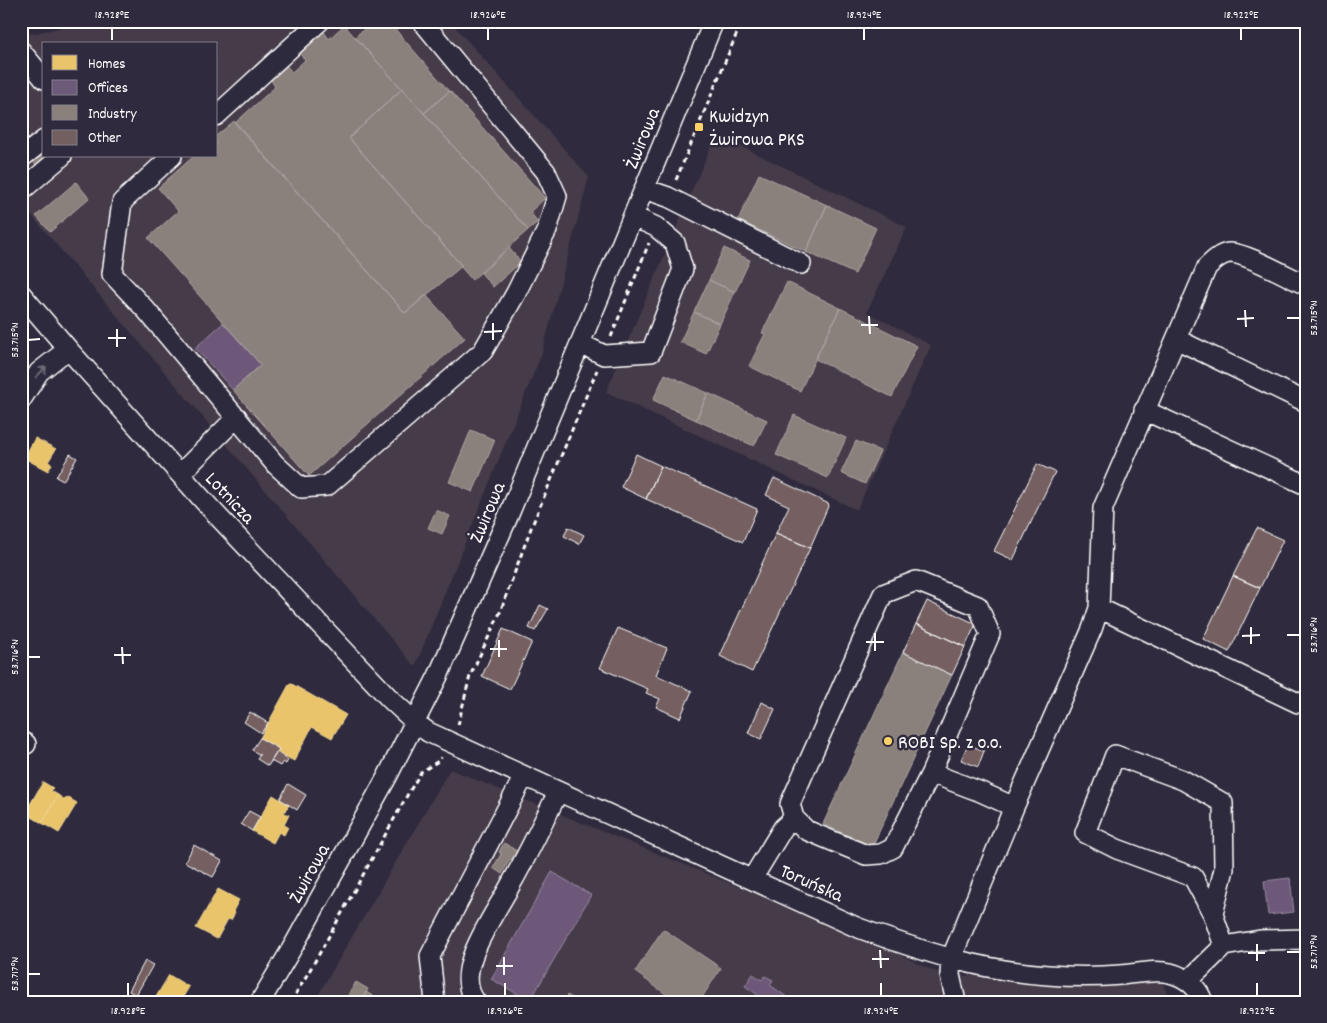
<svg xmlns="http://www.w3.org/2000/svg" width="1327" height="1023" viewBox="0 0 1327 1023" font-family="Dekko,sans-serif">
<rect width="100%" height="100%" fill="#2f2a3d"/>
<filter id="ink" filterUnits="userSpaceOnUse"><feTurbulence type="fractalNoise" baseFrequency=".02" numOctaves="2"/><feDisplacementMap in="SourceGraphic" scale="10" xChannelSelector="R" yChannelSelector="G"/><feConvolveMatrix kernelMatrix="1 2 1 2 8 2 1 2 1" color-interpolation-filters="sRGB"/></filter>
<g filter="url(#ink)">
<path fill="#443a48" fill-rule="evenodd" d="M91,21H450L589,177L542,353L415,667L21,203V23L31,34ZM44,44H216V156H44Z
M716,134L907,227L867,312L931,345L857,510L606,392Z
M450,769L869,940L932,970L950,975L1163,983L1170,1002H314Z"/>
<path fill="#e9c46a" stroke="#f0d697" d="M35,438L56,449L48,462L52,464L48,471L24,458Z
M21,514L26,517L21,526Z
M290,683L346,715L332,738L312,727L294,761L277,752L279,749L260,738Z
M43,782L53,788L51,791L58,795L42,823L25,813Z
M58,795L65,800L67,797L77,803L59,833L42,823Z
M273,795L289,805L284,813L289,815L284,825L288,827L284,835L279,832L273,843L252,831Z
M218,889L239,900L233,911L235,913L231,920L228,919L217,939L196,928Z
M169,975L189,987L180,1002H153Z"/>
<path fill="#6d597a" stroke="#998ba2" d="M223,323L261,365L233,390L195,348Z
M552,872L591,895L530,1001L491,979Z
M1290,878L1294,912L1268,915L1264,881Z
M753,974L762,980L765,976L773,980L770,985L794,1002H768L745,986Z"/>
<path fill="#8a817c" stroke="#ada7a3" d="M373,21H388L449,91L424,113L355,37Z
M344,25L402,89L349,138L462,266L405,313L235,123L275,87L269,76L284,63L292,72L305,60L297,51L322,29L329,39Z
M402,89L528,230L472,280L460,266H462L349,138Z
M450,91L545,198L530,212L538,222L528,230L424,113Z
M234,121L405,313L426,295L465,338L309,476L233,390L261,365L148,238L178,211L158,188L194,156H216V136Z
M44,146V156H51L38,167L30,158Z
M759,174L827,205L806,252L738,220Z
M76,182L89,198L50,232L36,216Z
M827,205L876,228L855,274L806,252Z
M509,248L521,262L493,287L481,273Z
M724,248L750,260L735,292L709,280Z
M709,280L735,292L720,324L694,312Z
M787,282L840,308L800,391L749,366L765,334L762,333Z
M840,308L917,346L892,397L815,359Z
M694,312L720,324L706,354L680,342Z
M665,374L708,393L696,420L653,400Z
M708,393L767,420L754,446L696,420Z
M794,415L846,438L828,478L776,455Z
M471,430L495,440L473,492L449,482Z
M856,441L880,451L865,484L841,473Z
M436,510L450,516L442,534L428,528Z
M903,652L952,675L872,847L823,824Z
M504,843L520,853L515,862L510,859L502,874L493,868L501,854L499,852Z
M663,929L721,968L699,1002H677L635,972Z
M356,982L368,989L361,1002H344Z
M366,992L383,1002H361Z
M567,995L579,1002H564Z"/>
<path fill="#745f60" stroke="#fff" d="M70,454L77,458L63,481L56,477Z
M636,454L661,466L646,499L621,487Z
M1037,464L1055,472L1013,560L994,551Z
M661,466L757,509L743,542L646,499Z
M774,478L829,504L810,548L776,533L789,506L766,495Z
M568,527L584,535L579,544L564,536Z
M1257,528L1283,540L1260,588L1233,576Z
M776,533L810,548L752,672L720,656Z
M1233,576L1260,588L1229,652L1203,639Z
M927,601L976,624L965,647L916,624Z
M540,605L548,609L535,631L529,628Z
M916,624L965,647L952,675L903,652Z
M618,628L667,648L656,675L692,691L680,718L656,707L660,699L646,693L648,689L600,668Z
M503,629L532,642L510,689L482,676Z
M762,702L775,709L761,739L748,733Z
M250,712L268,723L261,733L244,722Z
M260,738L279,749L268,766L257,759L260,755L252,750Z
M968,744L984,751L978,767L961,760Z
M277,752L288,760L286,764L283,762L280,766L271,761Z
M288,784L306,795L297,810L280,799Z
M249,811L260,817L252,831L241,824Z
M194,845L222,861L213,877L185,862Z
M145,961L153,965L136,995L129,991Z"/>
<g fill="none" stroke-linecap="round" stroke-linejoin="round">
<defs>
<path id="minor" d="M21,51L44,79
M216,116L320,21
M172,156L122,202L112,274L146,310L275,464L301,488L327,486L483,351L516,293L547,230L557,196L546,172L422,21
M21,158L44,140
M645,189L668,197L801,264
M21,191L62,156
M21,294L68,349L212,510L390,699L416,723L428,732L856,927C918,950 981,971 1048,975C1072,977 1097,977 1121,975C1136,974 1155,969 1170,973C1186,977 1198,987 1203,1002
M1176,339L1306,402
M581,344L604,355L651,352L683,269L675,243L656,227L634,217
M21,400L39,372L68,349
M1144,410L1306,485
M180,474L237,417
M1099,608L1298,703
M21,741L26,744
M931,773L990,634L978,606L916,581L883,594L790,804L794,818L806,830L866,855L881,854L893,848L931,773L981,792L1014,807
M752,879L783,828L794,818
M1213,914L1224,869L1223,803L1183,780L1115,755L1085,833L1117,849L1193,877L1213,914L1224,946
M1188,981L1224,946L1260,940L1306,939
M260,1002L295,943L387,777L438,676L507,519L714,21
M435,1002L430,956L524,776
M476,1002C466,990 467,973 472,958C481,932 498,908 511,884C528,854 543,823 558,792
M956,1002L950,975L951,959L1014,807L1092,629L1099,608L1103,508L1207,267C1213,261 1220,254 1229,253C1245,252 1290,278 1306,285"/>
</defs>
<use href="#minor" stroke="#fff" stroke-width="22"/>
<path stroke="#fff" stroke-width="3" stroke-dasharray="5 4" stroke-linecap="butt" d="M676,180L742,21
M611,337L649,243
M458,725L470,676L499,615L531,528L597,370
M291,1002L318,956L409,792L421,772L440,760L441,757"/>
<use href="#minor" stroke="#2f2a3d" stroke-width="19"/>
</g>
<defs><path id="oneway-shaft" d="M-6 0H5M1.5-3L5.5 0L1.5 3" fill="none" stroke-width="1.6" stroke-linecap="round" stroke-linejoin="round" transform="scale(1.25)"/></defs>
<use stroke="#6d6a77" href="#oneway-shaft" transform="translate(41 372) rotate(-46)"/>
</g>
<path fill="none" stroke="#fff" stroke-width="2" d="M112,28V40M488,28V40M864,28V40M1241,28V40M1245,310L1246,327M869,316L870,334M1287,318H1300M1237,319L1254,318M493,323V340M861,325H878M117,329V347M484,332L502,331M108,338H126M28,340L40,339M1251,627V644M875,633V651M1287,635H1300M1242,636L1260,635M499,640V657M866,642H884M122,647L123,664M490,649H507M114,655H131M28,657H40M1257,944V961M880,950L881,968M1287,952H1300M1248,953H1265M504,957V975M872,959H889M496,966H513M28,974H40M128,983V996M505,983V996M881,983V996M1257,983V996"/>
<g fill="#ffd166" stroke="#2f2a3d" stroke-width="2">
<rect x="694" y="122" width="10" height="10" rx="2.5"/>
<circle cx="888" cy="741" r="5"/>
</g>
<g text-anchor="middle" stroke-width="5" stroke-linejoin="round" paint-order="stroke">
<g font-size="20" fill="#fff" stroke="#2f2a3d" text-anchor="start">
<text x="709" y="122">Kwidzyn<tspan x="709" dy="23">Żwirowa PKS</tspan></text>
<text x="898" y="748">ROBI Sp. z o.o.</text>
</g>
<g font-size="20" fill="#fff" stroke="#2f2a3d">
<text transform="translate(641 138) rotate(-68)" y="7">Żwirowa</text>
<text transform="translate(231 497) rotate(47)" y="7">Lotnicza</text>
<text transform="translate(486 512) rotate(-67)" y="7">Żwirowa</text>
<text transform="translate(308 873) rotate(-61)" y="7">Żwirowa</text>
<text transform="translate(812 882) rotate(24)" y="7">Toruńska</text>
</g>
</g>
<rect width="1327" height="1023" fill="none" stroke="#2f2a3d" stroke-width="55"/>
<rect x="42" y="42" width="175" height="115" fill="#2f2a3d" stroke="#827f8b"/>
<rect x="52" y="55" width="25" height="15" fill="#e9c46a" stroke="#827f8b"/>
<text x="88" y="68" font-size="15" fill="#ffffff">Homes</text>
<rect x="52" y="80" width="25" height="15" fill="#6d597a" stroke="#827f8b"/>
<text x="88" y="92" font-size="15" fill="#ffffff">Offices</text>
<rect x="52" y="105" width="25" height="15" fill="#8a817c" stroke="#827f8b"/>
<text x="88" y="118" font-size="15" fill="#ffffff">Industry</text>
<rect x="52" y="130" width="25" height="15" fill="#745f60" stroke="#827f8b"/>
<text x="88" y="142" font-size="15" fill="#ffffff">Other</text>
<rect x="28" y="28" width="1272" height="968" fill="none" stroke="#fff" stroke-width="2"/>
<g font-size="12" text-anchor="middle" fill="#fff">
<text x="112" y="18">18.928°E</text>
<text x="488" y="18">18.926°E</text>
<text x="864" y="18">18.924°E</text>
<text x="1241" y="18">18.922°E</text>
<text transform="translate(1313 318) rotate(-90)" y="4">53.715°N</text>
<text transform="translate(14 340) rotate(-90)" y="4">53.715°N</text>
<text transform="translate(1313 635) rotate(-90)" y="4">53.716°N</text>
<text transform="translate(14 657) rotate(-90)" y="4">53.716°N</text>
<text transform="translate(1313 952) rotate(-90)" y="4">53.717°N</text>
<text transform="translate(14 974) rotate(-90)" y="4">53.717°N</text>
<text x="128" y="1014">18.928°E</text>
<text x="505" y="1014">18.926°E</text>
<text x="881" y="1014">18.924°E</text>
<text x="1257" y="1014">18.922°E</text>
</g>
</svg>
